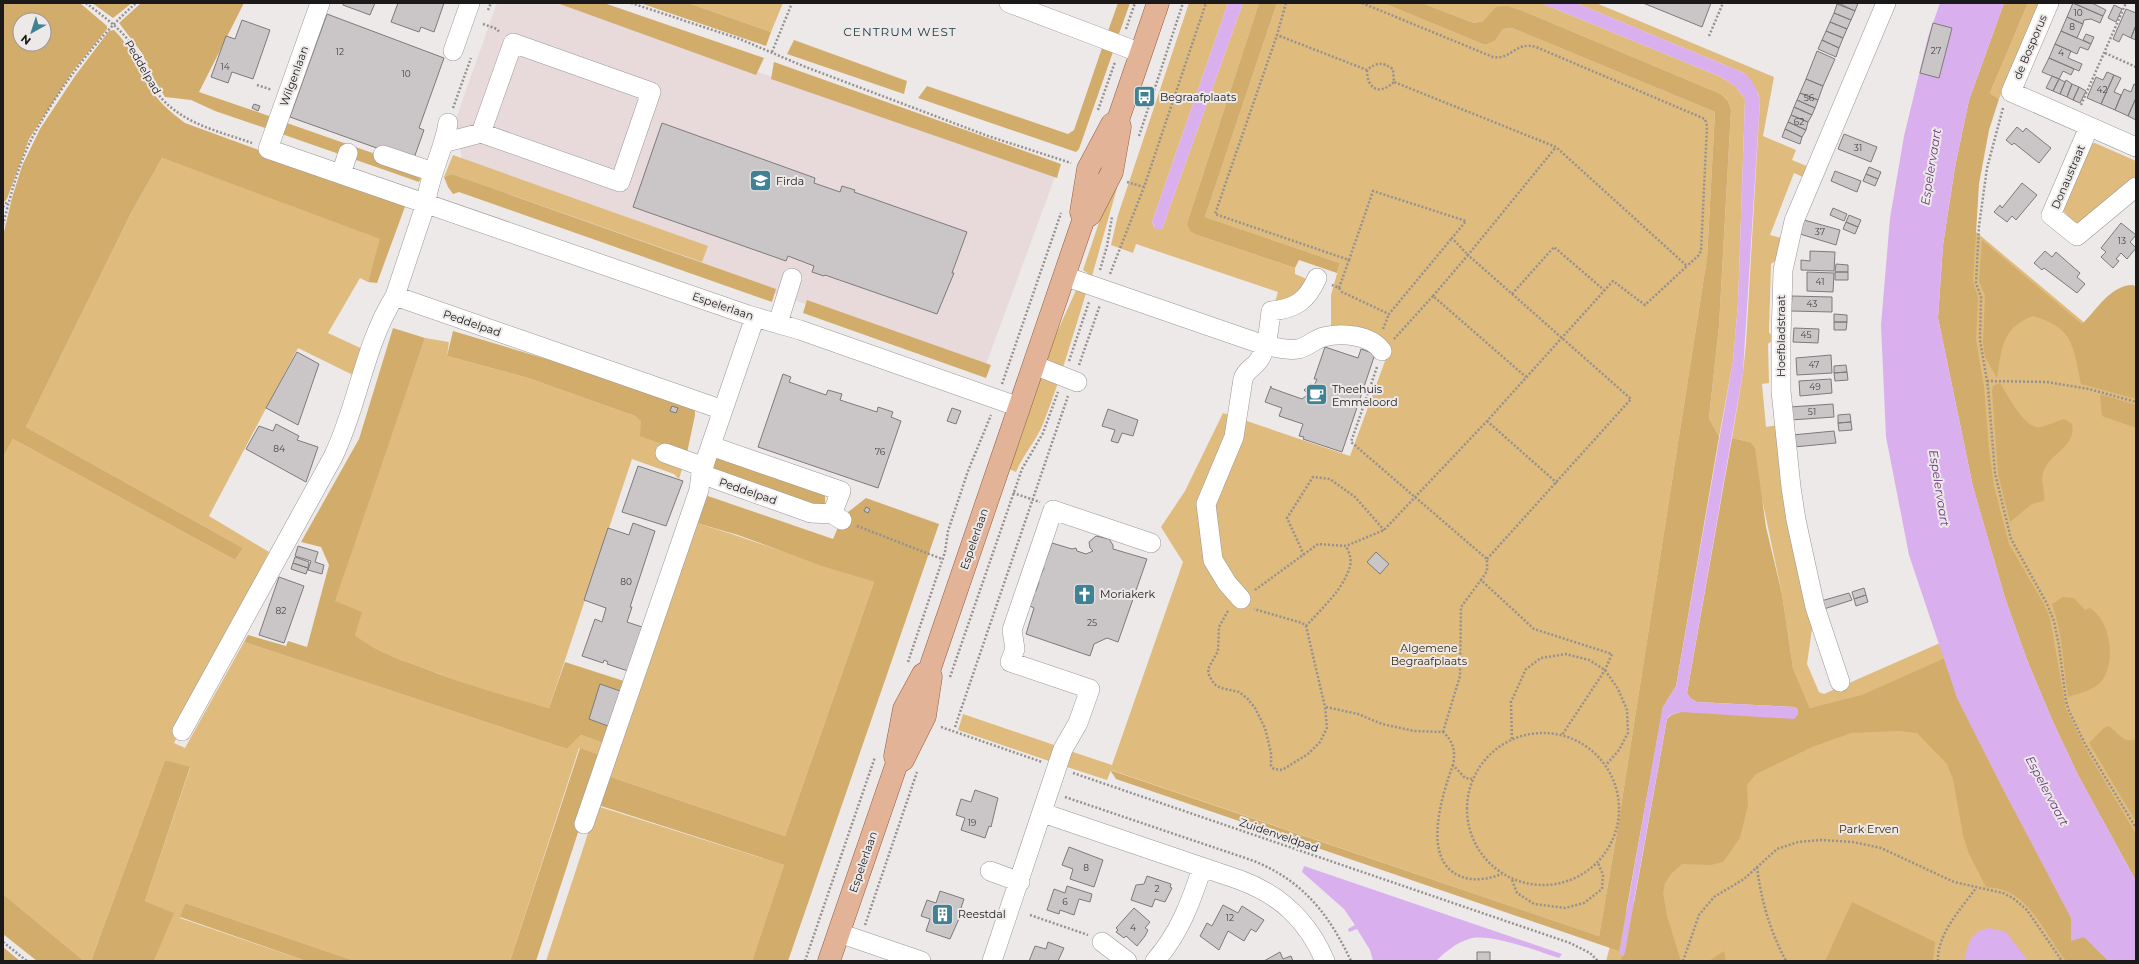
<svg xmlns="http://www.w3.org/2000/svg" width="2139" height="964" viewBox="0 0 2139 964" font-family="Montserrat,sans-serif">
<rect width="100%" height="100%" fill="#eee9e9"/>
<path fill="#e8dada" d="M497,3H564L1055,177L985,367L467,186L455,121Z"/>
<path fill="#dfbb7d" d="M688,3H783L771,32Z
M1189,3H1228L1152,222L1154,227L1162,229L1243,3H1259L1187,223L1197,235L1295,268V274L1309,280L1300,296L1274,305L1278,292L1136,244L1133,253L1111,245L1118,215Z
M1277,3H1383L1485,45L1495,41L1503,29L1512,28L1715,112L1707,258L1617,832L1599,936L1111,770L1107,780L1064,766L1070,751L1112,765L1183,562L1161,527L1185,491L1223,413L1350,456L1388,353L1331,331V295L1340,263L1205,217Z
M1422,3H1541L1721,77L1735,86L1745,99L1738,304L1733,361L1719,437L1709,418L1719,326L1731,110L1728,101L1721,94L1528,13L1497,7L1483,21L1474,23Z
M1576,3H1596L1774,77L1763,136L1796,150L1792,160L1809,167L1805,178L1794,173L1770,235L1782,238L1778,259L1771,264L1769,332L1774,339L1768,344L1769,383L1762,384L1766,427L1778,425L1788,523L1793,552L1812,629L1807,664L1819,692L1824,694L1940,643L1945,658L1943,660L2101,961H1606L1617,921L1806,712L1822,706L1810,708L1793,668L1782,594L1750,442L1732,438L1743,372L1746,344L1760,100L1758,93L1744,73Z
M2028,3H2039L1999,99L1990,93Z
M2095,143L2136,161V181L2083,231L2061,209L2088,144Z
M453,155L708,246L702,262L452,174L444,177Z
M162,158L381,239L368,282L360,278L328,333L367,351L357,377L298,348L209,516L269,552L174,743L185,748L244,642L567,749L581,735L609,745L603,756L579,748L510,961H355L185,903L180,918L306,961H154L173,913L145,901L190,768L165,760L91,961H84L3,894V457L13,439L235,560L243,548L26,427L131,213Z
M1112,184L1117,188L1092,276L1083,270Z
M1969,226L2099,335L2136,290V865L2105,823L1983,520Z
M1077,288L1087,290C1073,335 1060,381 1043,424C1036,441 1023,455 1016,472L1007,468L1044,361Z
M425,338L449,342L447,356L528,378L635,416L687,453L679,479L674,474L632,459L549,708L488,692L388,655L365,643L355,635L334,601Z
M693,522C754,540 813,563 874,582L785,836L608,776Z
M963,714L1057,746L1052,762L958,730Z
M597,806L784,865L752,961H546Z"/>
<path fill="#d2ac6b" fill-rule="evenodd" d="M4,3H80L107,26V29L73,71L29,139L7,199L3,203ZM20,20H44V44H20Z
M92,3H132L113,18Z
M141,3H244L199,92L272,117L268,129L215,111L191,100L165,97L154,79L142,53L119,23Z
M557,3H604L764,58L756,75Z
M640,3H688L771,32L766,46Z
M1118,3H1130L1119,34L1108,31Z
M1259,3H1277L1205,217L1340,263L1337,273L1299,260L1295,268L1197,235L1190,231L1187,223Z
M1383,3H1422L1474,23L1483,21L1496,7L1507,6L1528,13L1721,94L1728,101L1731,110L1719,326L1709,418L1719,437L1676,686L1663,707L1619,951L1116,779L1110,770L1599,936L1617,832L1707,258L1715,112L1512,28L1503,29L1495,41L1485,45Z
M2004,3H2028L1990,93L1999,99L1989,130L1979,184L1973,282L1978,297L1976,340L1984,387L1989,450L1994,486L2009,544L2044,604L2050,618L2066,709L2085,748L2136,834V881L2078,775L2053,722L2027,660L2005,598L1973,487L1938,318L1943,245L1955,167L1969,100Z
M114,30C130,46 137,64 147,83C156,100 170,112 185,123L406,204L377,283L368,282L380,239L162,158L131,213L26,427L243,548L235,560L13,439L3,457V236L12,198L22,166L40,129L75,76L109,31Z
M794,40L907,81L904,94L787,54Z
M1102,48L1113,52L1079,149L1076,152L918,98L927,86L1068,134L1074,130Z
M774,62L1061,164L1057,178L771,79Z
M284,122L424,171L419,182L279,133Z
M452,174L776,289L772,302L459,192L453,194L448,187L444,177Z
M1982,240L2082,324C2097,310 2110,285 2133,285L2136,287V399L2081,384C2073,346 2074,328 2033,316C2001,328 2002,349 1997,378L1985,357L1983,342L1985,295L1979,282Z
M807,300L991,365L986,378L803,313Z
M393,328L425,338L335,601L362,612L355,635C373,650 396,658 418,666C461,683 504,696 549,708L565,662L630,683L609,745L581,735L567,749L244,642L248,635L286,646L288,641L307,647L329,565L321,547L301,542L359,439Z
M453,331L553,361L695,409V415L687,453L640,436L641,421L635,416L528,378L447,356Z
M2000,383C2008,395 2025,430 2040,427C2048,426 2056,421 2064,419L2072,424C2077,447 2049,453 2043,473C2040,482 2046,492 2044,501L2032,504L2010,522L1998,474L1992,391L1993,386Z
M2100,394L2136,405V428L2102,416Z
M1732,438L1750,442L1755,448L1766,527L1782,594L1793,668L1810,708L1862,695L1945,658L1957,698L2003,789L2071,918V940L2084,937L2109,961H2066C2050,941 2035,907 2012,894C2004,889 1995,888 1986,887L1969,854L1963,835L1953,779L1947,764L1917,733L1899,731L1851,733L1812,747L1756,774L1747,785L1748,805L1740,838L1723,862L1711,865L1682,864L1671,874L1665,883L1663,893L1667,916L1681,961H1621L1622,956L1625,953L1667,719L1671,715L1681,712L1795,707L1697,702L1690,698L1687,693Z
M717,453L825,494V503L820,509L713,472Z
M708,496L833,539L843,516L866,498L939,524L788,961H752L784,865L598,805L608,776L785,836L874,582L822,566L738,535L693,522L700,501Z
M2063,597L2074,598L2085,610L2090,608C2110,620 2116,660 2103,679C2096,690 2080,693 2068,697C2063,666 2063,635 2052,604Z
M2108,726C2119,732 2122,744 2136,739V822L2089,743L2104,728Z
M580,748L603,756L536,961H510Z
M165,760L190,767L145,901L174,913L154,961H91Z
M3,894L84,961H37L3,934Z
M1852,902L1935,942L1933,961H1825Z
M185,903L355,961H306L180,917Z
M3,947L20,961H3Z
M1724,951L1726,961H1709Z"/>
<path fill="#d9b0ed" d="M1228,3H1243L1162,229L1156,230L1152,222Z
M1541,3H1576L1744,73C1753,81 1757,89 1760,100L1743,372L1687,693L1690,698L1697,702L1795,707L1798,709V715L1794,719L1681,712L1670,715L1667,719L1624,956L1619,954L1661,716L1663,707L1676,686L1733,361L1738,304L1745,99L1735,86L1721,77Z
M1940,3H2004L1969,100L1955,167L1943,245L1938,318L1973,487L2005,598L2027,660L2053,722L2078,775L2136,881V961H2109L2084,937L2071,941V918L2003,789L1957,698L1909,555L1886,437L1881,325L1890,218L1904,136L1928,37Z
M1304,866L1562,954L1559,958C1539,952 1489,932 1469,939C1456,943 1445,952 1436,961H1373L1370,950L1357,929L1349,932L1348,929L1355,925L1344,909L1302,872Z
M1989,928L2006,932L2028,961H1964C1969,943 1969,932 1989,928Z"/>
<path fill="#cac6c8" stroke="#7e7a7c" d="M343,3H375L370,15L343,5Z
M398,3H444L434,32L421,27L419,32L391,22Z
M1643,3H1711L1702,27Z
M1838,3H1858L1855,11Z
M2073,3L2103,16L2100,23L2091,19L2084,20L2083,24L2067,17Z
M2073,3H2092L2106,10L2103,16Z
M1837,4L1855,11L1851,20L1834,13Z
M2114,5L2122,9L2116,22L2108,18Z
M2126,9L2136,13V25L2131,38L2123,34L2119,42L2113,39Z
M1834,13L1851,20L1847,29L1830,22Z
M327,14L444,58L419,128L424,130L413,161L290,117Z
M2067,17L2083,24L2077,38L2061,31Z
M242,20L270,30L253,79L232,72L228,83L211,77L226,36L235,39Z
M1830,22L1847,29L1843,38L1826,31Z
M1933,23L1952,28L1939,78L1920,73Z
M2136,25V40L2131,38Z
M1826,31L1843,38L1839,48L1822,40Z
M2061,31L2091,44L2088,50L2080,47L2077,54L2055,44Z
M2086,34L2094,37L2091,44L2083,40Z
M1822,40L1839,48L1836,57L1818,49Z
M2055,44L2071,51L2068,58L2082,64L2079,71L2049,58Z
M1817,51L1835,59L1823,86L1806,79Z
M2049,58L2074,69L2071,75L2063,71L2059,79L2042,72Z
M2107,72L2114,75L2101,104L2087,98L2096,77L2103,80Z
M2114,75L2121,78L2114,92L2121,95L2115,110L2101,104Z
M2052,76L2059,79L2053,91L2046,88Z
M1806,79L1823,86L1818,100L1800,93Z
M2059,79L2065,82L2060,94L2053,91Z
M2066,80L2072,84L2067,97L2060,94Z
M2072,84L2079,87L2073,100L2067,97Z
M2134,84L2136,85V98L2128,116L2115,110L2124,89L2131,92Z
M2079,87L2086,91L2080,103L2073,100Z
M1800,93L1818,100L1815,108L1797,100Z
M2136,98V120L2128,116Z
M1797,100L1815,108L1812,115L1794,107Z
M254,104L260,106L258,111L252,108Z
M1794,107L1812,115L1808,122L1791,115Z
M1791,115L1808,122L1806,130L1788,122Z
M1788,122L1806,130L1802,137L1785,129Z
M662,123L815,178L814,183L840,192L842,186L855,190L854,192L967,232L952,273H954L937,314L825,275L824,276L812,272L814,266L788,256L786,261L633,207Z
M2017,127L2023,132L2026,128L2051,148L2039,163L2014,143L2012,145L2006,140Z
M1785,129L1802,137L1800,144L1782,137Z
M1844,134L1877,147L1871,162L1838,149Z
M1869,167L1881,172L1878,179L1866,174Z
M1835,171L1861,181L1857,192L1831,181Z
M1866,174L1878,179L1875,186L1863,181Z
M2022,183L2037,195L2016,220L2012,216L2007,222L1994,212L2000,205L2002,208Z
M1833,208L1847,214L1844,221L1830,215Z
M1849,215L1861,220L1858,227L1846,222Z
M1804,220L1840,230L1836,245L1800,234Z
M1846,222L1858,227L1855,234L1843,229Z
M2121,223L2136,235L2130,242L2136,248L2127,259L2121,253L2116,259L2119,261L2113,268L2101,257L2106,252L2101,248Z
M1810,251L1835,252L1834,271L1801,270V260L1810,261Z
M2045,251L2052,257L2056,252L2080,273L2077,277L2085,284L2077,293L2044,268L2042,270L2034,263Z
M1836,264L1848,265V272H1835Z
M1807,272L1834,273L1833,292L1807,291Z
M1835,272H1848V280H1835Z
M1792,296L1832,297V312L1791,311Z
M1834,314L1847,315V322H1834Z
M1834,322H1847L1846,330H1834Z
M1794,328L1819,329L1818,343L1793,342Z
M1325,347L1358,358L1361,349L1375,354L1342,452L1303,439L1304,437L1299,436L1303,424L1279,416L1282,408L1265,402L1271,386V388L1302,399L1306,396L1308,394L1304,390L1311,384L1314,386L1317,379H1314Z
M297,352L319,364L298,425L266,408Z
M1831,355L1832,373L1797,375L1796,358Z
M1846,365L1847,372L1834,373V366Z
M1847,372L1848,380L1835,381L1834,373Z
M783,374L791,377L789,382L826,395L828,390L842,394L840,400L877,412L878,407L893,412L891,417L901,421L878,488L758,447Z
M1831,379L1832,393L1800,396L1799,381Z
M1833,404L1834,417L1791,420L1790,407Z
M672,406L678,408L676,413L670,411Z
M952,408L961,411L956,424L947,421Z
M1108,409L1138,420L1133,436L1122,433L1118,443L1111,441L1115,430L1102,426Z
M1850,414L1851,422L1838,423V415Z
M1851,422L1852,430L1839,431L1838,423Z
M276,424L299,436L297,440L318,447L306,482L246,449L259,426L273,431Z
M1834,431L1836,443L1794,447L1792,435Z
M638,466L683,481L666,526L622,512Z
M866,507L870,509L868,513L864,511Z
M633,523L655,531L630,607H632L627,622L642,627L628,671L607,664L608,662L604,660L603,663L582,656L595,619L602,622L606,608L584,600L608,528L629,535Z
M1096,536L1109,539L1113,545V549L1147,559L1118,642L1107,638L1094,644L1090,656L1026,634L1034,608L1030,606L1029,603L1032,601L1034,596L1032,592L1036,591L1039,582L1037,578L1040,577L1044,568L1042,564L1045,562L1052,543L1072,549L1076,548L1077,551L1086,554L1093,551L1090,548L1089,542Z
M298,546L318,552L315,562L324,565L322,574L308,570L311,561L295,556Z
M1376,552L1389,564L1380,574L1367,562Z
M295,557L309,562L308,568L293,563Z
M293,563L308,568L306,574L291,569Z
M279,577L304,586L284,643L259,635Z
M1864,588L1866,595L1854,599L1852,592Z
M1849,593L1852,600L1824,609L1821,601Z
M1866,595L1868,602L1856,606L1854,599Z
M600,684L620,691L608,726L589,719Z
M975,790L998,798L991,827L989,826L985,838L961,830L965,818L956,815L961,799L971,802Z
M1069,847L1103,860L1094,887L1070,879L1073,869L1062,865Z
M1147,876L1171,884L1170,887L1172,888L1165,902L1155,899L1152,907L1131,900L1136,885L1144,884Z
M1067,886L1092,894L1090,902L1079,899L1074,915L1060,910L1059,914L1047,910L1054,889L1065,893Z
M940,891L964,899L960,911L962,912L950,939L926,931L930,919L921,916L927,900L936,903Z
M1223,905L1238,913L1242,906L1264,920L1256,932L1251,929L1244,941L1228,931L1219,950L1200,936L1207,923L1212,926Z
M1134,908L1150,922L1145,928L1148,930L1145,936L1137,946L1126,936L1124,938L1116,932L1118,930L1116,928Z
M1048,942L1064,948L1058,961H1029L1035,946L1046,949Z
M1280,952L1283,959L1291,956L1293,961H1296H1264Z
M1477,952H1490V961H1477Z"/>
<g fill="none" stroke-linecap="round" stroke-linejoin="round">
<defs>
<path id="minor" d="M320,3L268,149L748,315L800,330L1019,407
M1009,3L1141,53
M2049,3L2011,92L2136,147
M453,51L470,3
M448,123C444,150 429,175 426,203L395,296L723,410L701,474L811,513L832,514L842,520
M2089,127L2051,215L2077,236L2136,187
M443,143L481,133L620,182L651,92L513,43L481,133
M383,155L433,172
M341,174L348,153
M1064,276L1264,345C1275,347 1287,351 1298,349C1307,347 1314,340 1323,337C1342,332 1371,335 1382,351
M778,323L792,278
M1034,365L1077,382
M723,410L755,317
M711,446L841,491L832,514
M665,453L704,467
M1241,599L1227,583L1213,560L1206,504L1234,437L1243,379C1246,369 1254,368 1259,360C1268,346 1269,327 1271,311C1295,309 1307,301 1317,278
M1840,682L1815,607L1796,520L1791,487L1781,391V338L1783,270L1794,221L1886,3
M182,731L333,457C358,406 364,345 395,296
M1043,813L1240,880C1281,895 1308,921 1325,961
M584,824L699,490L701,474
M990,871L1020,882
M839,933L921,961
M1102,942L1127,961
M992,961L1063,749L1078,723L1090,689L1010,662L1015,649L1012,630L1053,510L1151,543
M1155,961C1179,934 1191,902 1202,868"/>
<path id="major" d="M1084,218L1081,212L1088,169L1112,124L1117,121
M897,763L903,760L925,716L931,677L929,671
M829,961L897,763L895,756L904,709L923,674L929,671L1084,218L1090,215L1112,172L1120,127L1118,120L1158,3"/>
</defs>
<use href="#minor" stroke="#9a9696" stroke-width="20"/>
<use href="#major" stroke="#915c3f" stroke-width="23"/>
<path stroke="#959191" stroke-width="2.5" stroke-dasharray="2 2" stroke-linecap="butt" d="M86,3C104,17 125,31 136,52C145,67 150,86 163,100C187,125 221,132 252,143
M631,3L740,39L803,66L988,136L1071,163
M1286,3L1277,35L1215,214L1349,260L1339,288L1332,285
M1362,3L1493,57C1512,60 1515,41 1536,47L1705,119L1707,126L1701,251L1698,256L1687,266
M488,10L491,3
M483,24L497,29L500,33
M1126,29L1135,3
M1709,36L1723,3
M772,52L792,3
M2105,53L2136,67
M1367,70C1367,89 1379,96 1394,82
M257,85L272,90
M2081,105L2126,3
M453,108L471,58
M2003,108L1987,168L1979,226L1976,283L1981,297L1980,340L1988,387L1995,473L2011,539L2047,604L2054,621L2059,646L2066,701L2069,711L2085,744L2136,828
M1098,110L1115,62
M1139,136L1183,3
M1127,182L1144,187
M3,207L8,201
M3,225C10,197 17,170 29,144C53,96 96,38 136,3
M1349,260L1373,191L1466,221L1452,238L1468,255L1433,296
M1100,270L1107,246L1112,217
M1110,274L1144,187L1206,3
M1339,288L1342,292L1389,314L1452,238
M1512,294L1554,247L1604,290
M1383,329L1389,314
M1394,339L1433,296L1526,377
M1069,361L1089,302
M1079,365L1100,305
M1377,367L1351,442L1487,559V571L1481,580L1534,629L1612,654L1605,670L1562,735
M1987,381L2047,382L2089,389L2136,402
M1002,384L1061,213
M1487,421L1557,483
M1013,493L1040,502
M857,526L942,559
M1304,555L1287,518L1313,477L1330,479L1355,497L1384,530
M1487,559L1631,399L1468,255L1556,147
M1255,590L1318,544L1346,546L1384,530L1487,421L1613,281L1645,305L1687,266L1556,147L1394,82L1393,69C1382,62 1377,62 1367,70L1277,35
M1228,611L1219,627L1218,651L1208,669L1209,675L1214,684L1221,688L1239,692L1247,698L1255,708L1265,728L1271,753V766L1274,769L1282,770L1308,754L1320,742L1327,728L1325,707L1306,626L1302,623L1254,609
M1306,626C1321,609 1344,589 1350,566C1352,559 1349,552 1346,546
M908,662L945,552L948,531L968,471L991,415
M950,677L1022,469L1043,433L1058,392
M1326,707L1358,714L1382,724L1414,731L1443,732C1453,741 1456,751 1453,765L1465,778L1472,779
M941,727L1042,762
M955,727L1068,396
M1443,732L1460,676L1461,607L1481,580
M1467 809a76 76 0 1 1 152 0a76 76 0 1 1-152 0Z
M1512,739L1511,702L1526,669L1541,658L1566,654L1589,660L1605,670L1618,689L1627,710L1628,733L1619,750L1606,765
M1453,765C1442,795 1421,860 1460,876C1473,882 1489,879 1502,874
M1073,773L1570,943L1590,953L1598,961
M1065,797L1254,861C1303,881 1329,914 1351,961
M1757,867C1761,900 1770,931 1786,961
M1512,880L1517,893L1534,904L1565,908L1584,903L1602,889L1603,875L1598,863
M1030,915L1088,935
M865,925L917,772
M3,942L27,961
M805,961L875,757
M1683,961L1699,915L1714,897L1744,879L1777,849L1798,842L1821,840L1853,842L1881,848L1954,882L2003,893L2013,898L2027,910L2062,961
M1938,961C1937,934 1961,909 1976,888"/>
<use href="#minor" stroke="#fff" stroke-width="19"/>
<use href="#major" stroke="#e3b398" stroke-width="22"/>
</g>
<defs>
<symbol id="bus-square" viewBox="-11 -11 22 22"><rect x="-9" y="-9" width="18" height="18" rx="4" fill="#408194" stroke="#eee9e9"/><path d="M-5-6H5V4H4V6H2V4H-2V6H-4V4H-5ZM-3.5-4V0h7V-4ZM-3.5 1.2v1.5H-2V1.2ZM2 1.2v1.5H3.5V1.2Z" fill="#fff"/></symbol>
<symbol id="university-square" viewBox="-11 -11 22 22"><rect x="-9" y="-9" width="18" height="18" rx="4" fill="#408194" stroke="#eee9e9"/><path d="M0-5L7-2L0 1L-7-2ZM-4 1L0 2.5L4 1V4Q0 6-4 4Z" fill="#fff"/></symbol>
<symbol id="cafe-square" viewBox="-11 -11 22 22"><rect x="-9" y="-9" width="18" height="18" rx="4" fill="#408194" stroke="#eee9e9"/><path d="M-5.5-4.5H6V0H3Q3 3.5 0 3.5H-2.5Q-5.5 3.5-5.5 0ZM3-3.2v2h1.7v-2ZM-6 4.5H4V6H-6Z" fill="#fff"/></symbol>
<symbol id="church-square" viewBox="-11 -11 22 22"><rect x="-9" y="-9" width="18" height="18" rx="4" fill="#408194" stroke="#eee9e9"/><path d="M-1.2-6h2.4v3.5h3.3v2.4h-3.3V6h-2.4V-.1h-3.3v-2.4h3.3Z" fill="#fff"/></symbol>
<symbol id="building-square" viewBox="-11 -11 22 22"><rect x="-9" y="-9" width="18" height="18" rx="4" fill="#408194" stroke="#eee9e9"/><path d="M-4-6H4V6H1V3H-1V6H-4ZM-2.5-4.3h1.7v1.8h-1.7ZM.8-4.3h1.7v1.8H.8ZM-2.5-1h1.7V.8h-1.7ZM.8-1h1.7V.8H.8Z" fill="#fff"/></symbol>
</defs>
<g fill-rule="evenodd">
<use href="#bus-square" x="1132" y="84" width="25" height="25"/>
<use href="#university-square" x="748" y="168" width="25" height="25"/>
<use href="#cafe-square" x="1304" y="382" width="25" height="25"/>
<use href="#church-square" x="1072" y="582" width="25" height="25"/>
<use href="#building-square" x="930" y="902" width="25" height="25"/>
</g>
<g text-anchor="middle" stroke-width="4" stroke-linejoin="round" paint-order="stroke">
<g font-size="9" fill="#474445">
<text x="2078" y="16">10</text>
<text x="2072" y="30">8</text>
<text x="1936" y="54">27</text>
<text x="340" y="55">12</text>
<text x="2061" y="56">4</text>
<text x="225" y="70">14</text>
<text x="406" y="77">10</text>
<text x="2102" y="93">42</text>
<text x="1809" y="101">56</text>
<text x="1799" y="125">62</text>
<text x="1858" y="151">31</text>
<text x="1820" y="235">37</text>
<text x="2122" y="244">13</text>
<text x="1820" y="285">41</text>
<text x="1812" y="307">43</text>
<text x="1806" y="338">45</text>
<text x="1814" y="368">47</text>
<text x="1815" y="390">49</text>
<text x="1812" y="415">51</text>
<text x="279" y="452">84</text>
<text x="880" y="455">76</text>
<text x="626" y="585">80</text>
<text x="281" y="614">82</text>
<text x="1092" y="626">25</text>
<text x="972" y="826">19</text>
<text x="1086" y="871">8</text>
<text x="1157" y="892">2</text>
<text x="1065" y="905">6</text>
<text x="1230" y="921">12</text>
<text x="1133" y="931">4</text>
</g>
<g font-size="11" fill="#1b1919" stroke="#eee9e9">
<text transform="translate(2030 47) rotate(-67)" y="4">de Bosporus</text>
<text transform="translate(143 67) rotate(60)" y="4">Peddelpad</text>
<text transform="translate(294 76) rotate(-70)" y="4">Wilgenlaan</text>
<text transform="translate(2068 177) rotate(-67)" y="4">Donaustraat</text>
<text transform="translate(723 306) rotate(19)" y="4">Espelerlaan</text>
<text transform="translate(472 323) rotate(19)" y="4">Peddelpad</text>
<text transform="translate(1781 336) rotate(-90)" y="4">Hoefbladstraat</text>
<text transform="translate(748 491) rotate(19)" y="4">Peddelpad</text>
<text transform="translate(974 539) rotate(-71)" y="4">Espelerlaan</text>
<text transform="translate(1279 835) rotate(19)" y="4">Zuidenveldpad</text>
<text transform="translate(863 862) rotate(-71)" y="4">Espelerlaan</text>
</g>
<g font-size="11" fill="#1b1919" stroke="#eee9e9" text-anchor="start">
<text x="1160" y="101">Begraafplaats</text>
<text x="776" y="185">Firda</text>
<text x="1332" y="393">Theehuis<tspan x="1332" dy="13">Emmeloord</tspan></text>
<text x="1100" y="598">Moriakerk</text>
<text x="958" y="918">Reestdal</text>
</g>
<g font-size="11" fill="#38280a" stroke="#eee9e9">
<text x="1429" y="652">Algemene<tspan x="1429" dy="13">Begraafplaats</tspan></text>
<text x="1869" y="833">Park Erven</text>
</g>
<g font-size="12" letter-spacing="1" fill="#17363f" stroke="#eee9e9">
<text x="900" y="36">CENTRUM WEST</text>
</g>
<g font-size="12" font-style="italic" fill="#68377e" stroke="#eee9e9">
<text transform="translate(1931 167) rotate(-81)" y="4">Espelervaart</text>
<text transform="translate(1939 488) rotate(81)" y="4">Espelervaart</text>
<text transform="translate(2047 791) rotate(62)" y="4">Espelervaart</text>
</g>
</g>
<rect width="2139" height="964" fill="none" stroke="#1b1919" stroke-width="8"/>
<g transform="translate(32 32) rotate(219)"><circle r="19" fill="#eee9e9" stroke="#9a9696"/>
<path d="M0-3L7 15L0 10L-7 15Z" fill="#408194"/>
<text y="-6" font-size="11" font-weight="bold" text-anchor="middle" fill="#1b1919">N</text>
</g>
</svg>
